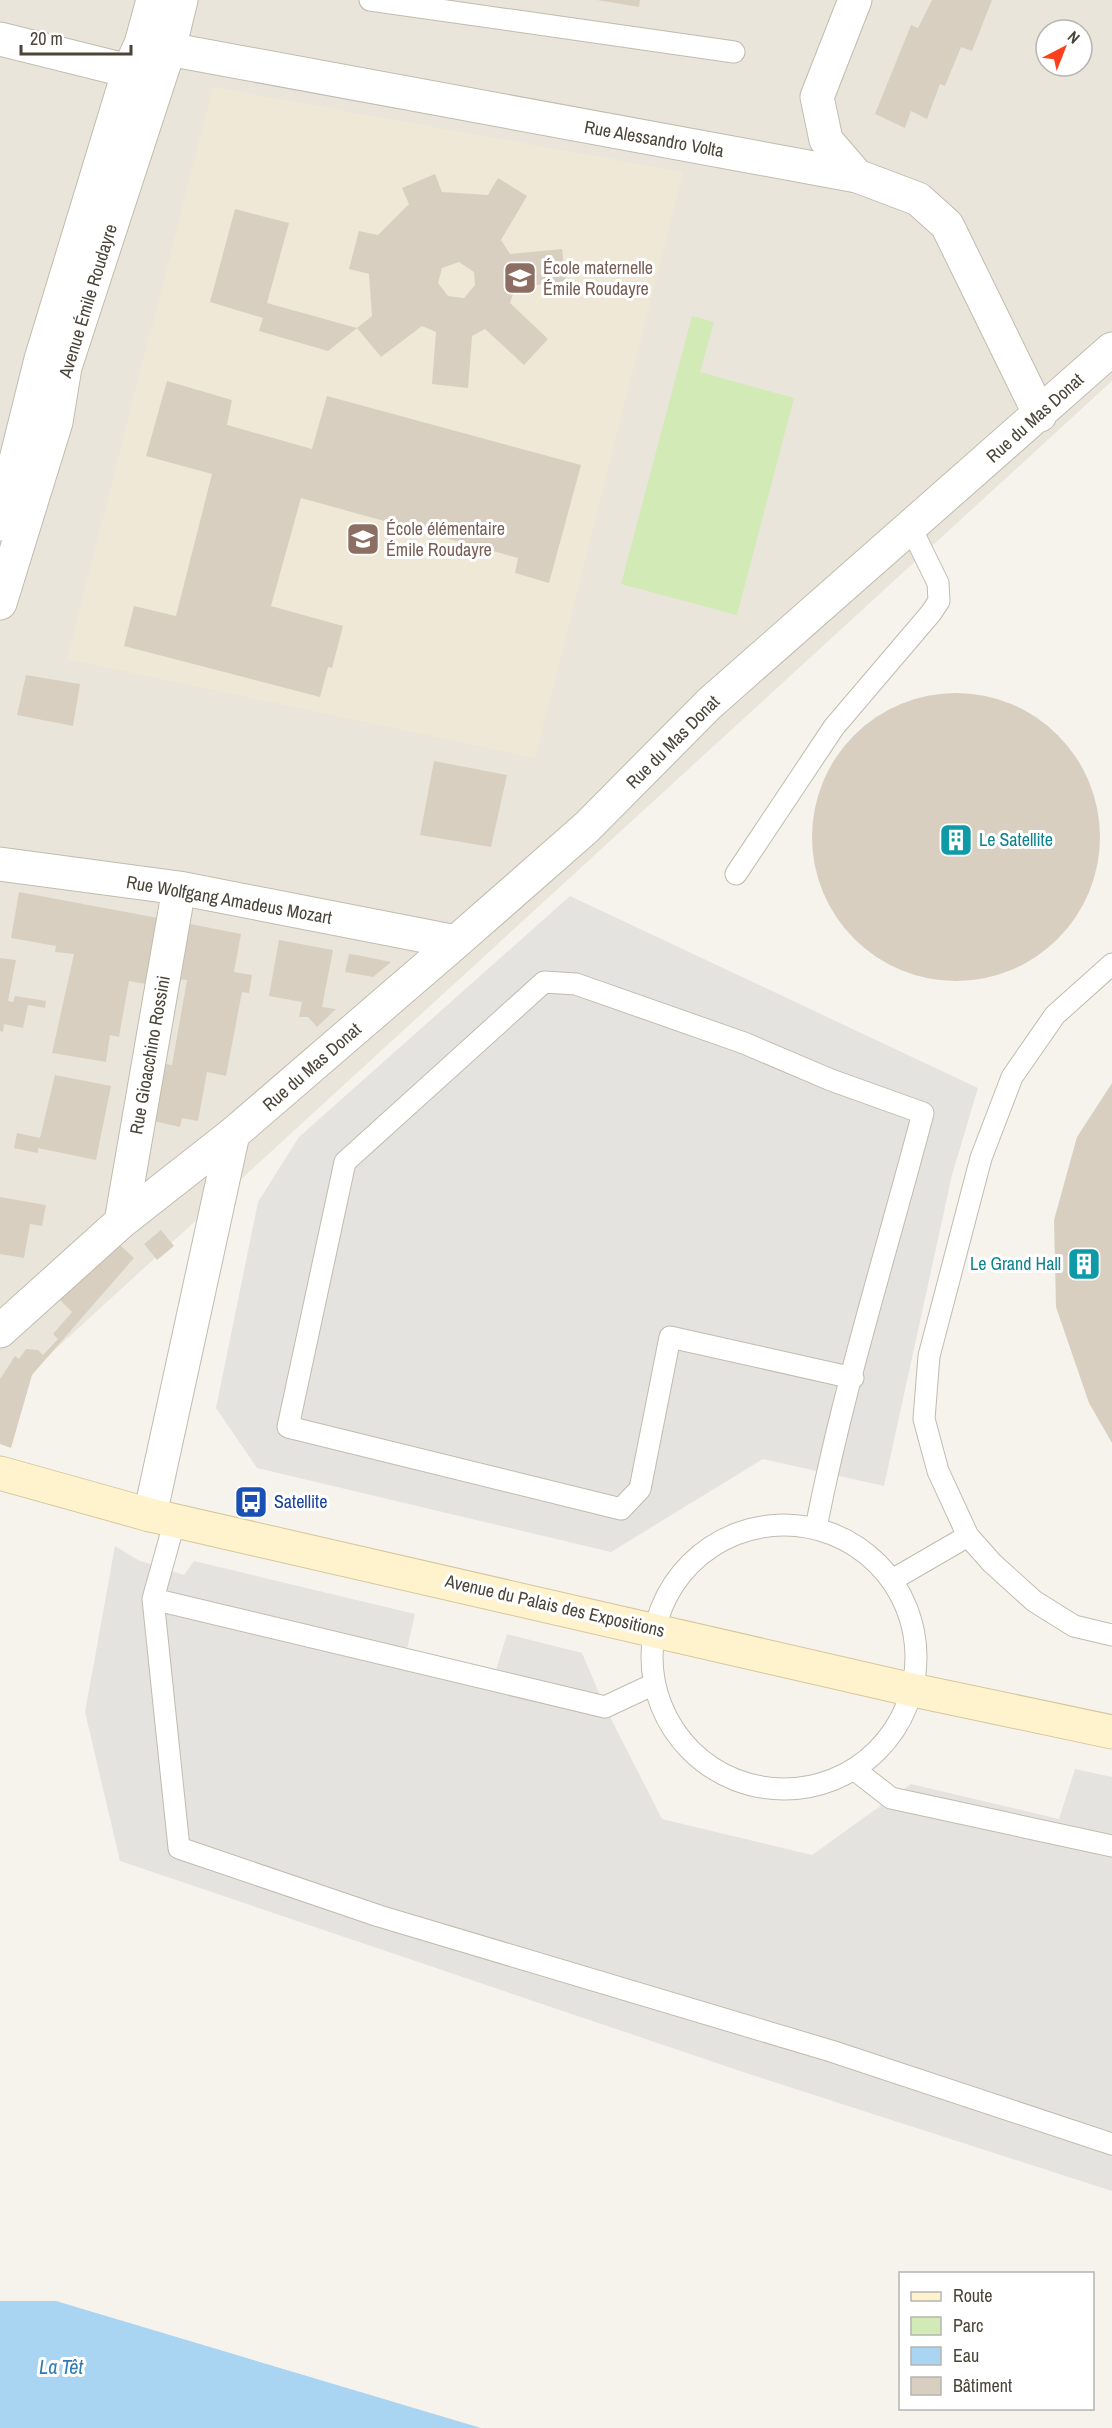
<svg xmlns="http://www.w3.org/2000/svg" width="1112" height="2428" viewBox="0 0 1112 2428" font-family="'Archivo Narrow',sans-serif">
<rect width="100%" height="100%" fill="#f6f3ec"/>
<path fill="#eae5da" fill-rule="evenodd" d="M0,0H1112V381L0,1400ZM1046,30H1082V66H1046Z"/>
<path fill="#efe8d6" d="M213,87L683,172L535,758L67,659Z"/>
<path fill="#d2eab5" d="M692,316L714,322L700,372L794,398L737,615L621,584Z"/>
<path fill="#e5e3e0" d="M570,896L978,1088L952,1175L884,1486L763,1459L611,1552L257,1468L216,1408L258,1202L299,1137Z
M115,1546L138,1560L184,1575L194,1561L415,1614L407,1649L496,1670L507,1634L582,1653L605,1707L662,1819L812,1855L911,1784L1059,1819L1075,1769L1112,1777V2191L746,2073L120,1861L85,1712Z"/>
<path fill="#a9d4f2" d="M0,2301H56L481,2428H0Z"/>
<path fill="#d8cfc1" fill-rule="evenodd" d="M597,0H640L639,7Z
M932,0H992L972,51L961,47L945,86L940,84L927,119L911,111L905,128L875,114L911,25L918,28Z
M435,174L442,192L488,195L498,178L527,196L501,240L510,254L562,249L566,281L515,288L510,303L548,339L524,365L485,329L472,336L468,388L432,384L436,332L422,326L381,357L357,328L328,351L259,331L263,318L210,302L235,209L289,223L267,303L357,328L372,316L369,274L349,269L359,231L378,235L409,204L402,188ZM459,262L474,272L475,285L464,298L448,296L438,283L442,268Z
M167,381L232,400L227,425L312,449L327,396L581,465L549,583L515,573L518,558L301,498L271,606L343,626L332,668L328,667L320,697L124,646L134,606L176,616L212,474L146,456Z
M26,675L80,684L73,726L17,715Z
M812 837a144 144 0 1 1 288 0a144 144 0 1 1-288 0Z
M434,761L507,775L491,847L420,835Z
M19,892L158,918L146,984L129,981L119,1037L110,1035L106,1062L52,1053L74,954L55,952L56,946L11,938Z
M185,923L241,934L234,972L252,975L249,993L242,992L226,1076L207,1072L198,1121L182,1118L180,1127L149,1120L160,1063L172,1065L187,980L176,979Z
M279,940L333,950L322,1007L336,1009L317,1027L308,1017H299L302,1002L269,996Z
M349,954L357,955L391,962L373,977L345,972Z
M0,958L16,960L8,1001L13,1002L15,996L46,1001L45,1008L28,1005L23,1028L4,1024L3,1032L0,1031Z
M55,1075L111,1086L96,1160L38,1148V1153L14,1148L17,1133L40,1138Z
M1112,1083V1443L1089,1403L1056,1307L1054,1220L1077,1137Z
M0,1197L46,1205L42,1226L30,1224L24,1258L0,1254Z
M161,1230L174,1246L157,1260L144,1244Z
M119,1244L134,1258L32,1375L11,1448L0,1444V1379L15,1356L19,1359L26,1349L38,1350L43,1355L58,1339L53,1334L72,1312L60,1300Z"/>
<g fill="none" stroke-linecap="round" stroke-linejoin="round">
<defs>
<path id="service" d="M370,0L734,52
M736,874L834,727L931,613L939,601L938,583L911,528
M1112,964L1055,1015L1012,1077L981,1158L929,1356L924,1419L938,1471L968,1536L992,1563L1034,1601L1074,1626L1112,1635
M175,1520L153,1599L179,1848L379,1916L831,2051L1112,2144
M652 1657a132 132 0 1 1 264 0a132 132 0 1 1-264 0Z
M816,1528C843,1389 887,1250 923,1113L831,1080L744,1043L576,984L544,982L345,1162L288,1427L621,1509L640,1489L670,1337L853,1378
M892,1580L968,1536
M153,1599L605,1707L654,1684
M855,1770L891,1798L1112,1846"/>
<path id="minor" d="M855,0L817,97L826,140L857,176
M0,39L157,78
M141,44L857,176L918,199L947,225L1040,415
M0,864L179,888L456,942
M121,1222L179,888
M0,1331L121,1222L233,1134L456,942L587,827L709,704L1112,349
M150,1515L233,1134"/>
<path id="tertiary" d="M0,524L41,359L129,70L141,44L153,0
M0,603L56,422L65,367L169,49L181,0"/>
<path id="secondary" d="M0,1473L150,1515L913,1690L1112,1732"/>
</defs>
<use href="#service" stroke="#c2bbae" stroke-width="23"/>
<use href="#minor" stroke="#c2bbae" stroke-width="35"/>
<use href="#tertiary" stroke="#c2bbae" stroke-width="35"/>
<use href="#secondary" stroke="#d6c79b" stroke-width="35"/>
<use href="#service" stroke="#fff" stroke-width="21"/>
<use href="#minor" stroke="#fff" stroke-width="33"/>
<use href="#tertiary" stroke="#fff" stroke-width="33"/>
<use href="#secondary" stroke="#fff3cd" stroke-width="33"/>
</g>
<defs>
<symbol id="school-square" viewBox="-11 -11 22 22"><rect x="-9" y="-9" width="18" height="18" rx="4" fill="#8d6e63" stroke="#fff"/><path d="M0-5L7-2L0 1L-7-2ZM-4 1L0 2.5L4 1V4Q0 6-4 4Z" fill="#fff"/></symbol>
<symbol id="building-square" viewBox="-11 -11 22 22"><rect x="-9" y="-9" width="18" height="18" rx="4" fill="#0f9aa8" stroke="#fff"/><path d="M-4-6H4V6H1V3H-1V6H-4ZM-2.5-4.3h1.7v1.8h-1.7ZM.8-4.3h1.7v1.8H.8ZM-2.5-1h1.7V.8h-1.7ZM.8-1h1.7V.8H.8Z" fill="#fff"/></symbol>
<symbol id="bus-square" viewBox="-11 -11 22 22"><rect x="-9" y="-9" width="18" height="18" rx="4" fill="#1a4fb4" stroke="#fff"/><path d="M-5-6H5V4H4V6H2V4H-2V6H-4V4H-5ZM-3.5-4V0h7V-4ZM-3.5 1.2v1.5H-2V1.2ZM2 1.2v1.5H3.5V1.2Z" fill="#fff"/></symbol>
</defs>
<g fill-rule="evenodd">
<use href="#school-square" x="501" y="259" width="38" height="38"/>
<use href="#school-square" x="344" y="520" width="38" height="38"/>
<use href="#building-square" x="937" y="821" width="38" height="38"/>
<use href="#building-square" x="1065" y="1245" width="38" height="38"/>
<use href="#bus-square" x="232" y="1483" width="38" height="38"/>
</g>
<g text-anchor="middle" stroke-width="6" stroke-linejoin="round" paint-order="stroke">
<g font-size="18" fill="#4b4439" stroke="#fff">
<text transform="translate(654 139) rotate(10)" y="6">Rue Alessandro Volta</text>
<text transform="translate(88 301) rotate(-73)" y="6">Avenue Émile Roudayre</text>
<text transform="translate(1035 418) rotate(-42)" y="6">Rue du Mas Donat</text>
<text transform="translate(673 742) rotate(-45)" y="6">Rue du Mas Donat</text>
<text transform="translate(229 900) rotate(10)" y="6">Rue Wolfgang Amadeus Mozart</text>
<text transform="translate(150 1055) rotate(-80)" y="6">Rue Gioacchino Rossini</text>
<text transform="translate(312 1067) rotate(-41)" y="6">Rue du Mas Donat</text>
<text transform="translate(555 1606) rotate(13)" y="6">Avenue du Palais des Expositions</text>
</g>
<g font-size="18" fill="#785e54" stroke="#fff" text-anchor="start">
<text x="543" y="274">École maternelle<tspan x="543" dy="21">Émile Roudayre</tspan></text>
<text x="386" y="535">École élémentaire<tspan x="386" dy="21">Émile Roudayre</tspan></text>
</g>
<g font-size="18" fill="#0d838f" stroke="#fff" text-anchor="start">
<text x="979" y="846">Le Satellite</text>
<text x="1061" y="1270" text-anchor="end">Le Grand Hall</text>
</g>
<g font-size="18" fill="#164399" stroke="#fff" text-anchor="start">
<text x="274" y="1508">Satellite</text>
</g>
<g font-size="20" font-style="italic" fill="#2e7ab2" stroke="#fff">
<text x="61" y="2374">La Têt</text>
</g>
</g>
<rect x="899" y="2272" width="195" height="138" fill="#ffffff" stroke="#b7b4b0" stroke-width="1.5"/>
<rect x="911" y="2292" width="30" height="9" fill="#fff3cd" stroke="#b7b4b0" stroke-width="1.5"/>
<text x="953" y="2302" font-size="18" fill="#4b4439">Route</text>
<rect x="911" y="2317" width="30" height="18" fill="#d2eab5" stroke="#b7b4b0" stroke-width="1.5"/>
<text x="953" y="2332" font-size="18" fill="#4b4439">Parc</text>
<rect x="911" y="2347" width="30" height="18" fill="#a9d4f2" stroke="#b7b4b0" stroke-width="1.5"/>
<text x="953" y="2362" font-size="18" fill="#4b4439">Eau</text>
<rect x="911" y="2377" width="30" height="18" fill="#d8cfc1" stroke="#b7b4b0" stroke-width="1.5"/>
<text x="953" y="2392" font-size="18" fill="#4b4439">Bâtiment</text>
<g transform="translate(1064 48) rotate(42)"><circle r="28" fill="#ffffff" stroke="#b7b4b0" stroke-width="1.5"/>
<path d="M0-4.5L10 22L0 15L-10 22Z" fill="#fc3f1d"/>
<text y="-9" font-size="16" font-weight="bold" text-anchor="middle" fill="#4b4439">N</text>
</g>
<path d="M21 45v9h110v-9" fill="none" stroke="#4b4439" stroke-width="3"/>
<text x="30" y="45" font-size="18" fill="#4b4439" stroke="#ffffff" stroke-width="4.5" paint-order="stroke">20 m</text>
</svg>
